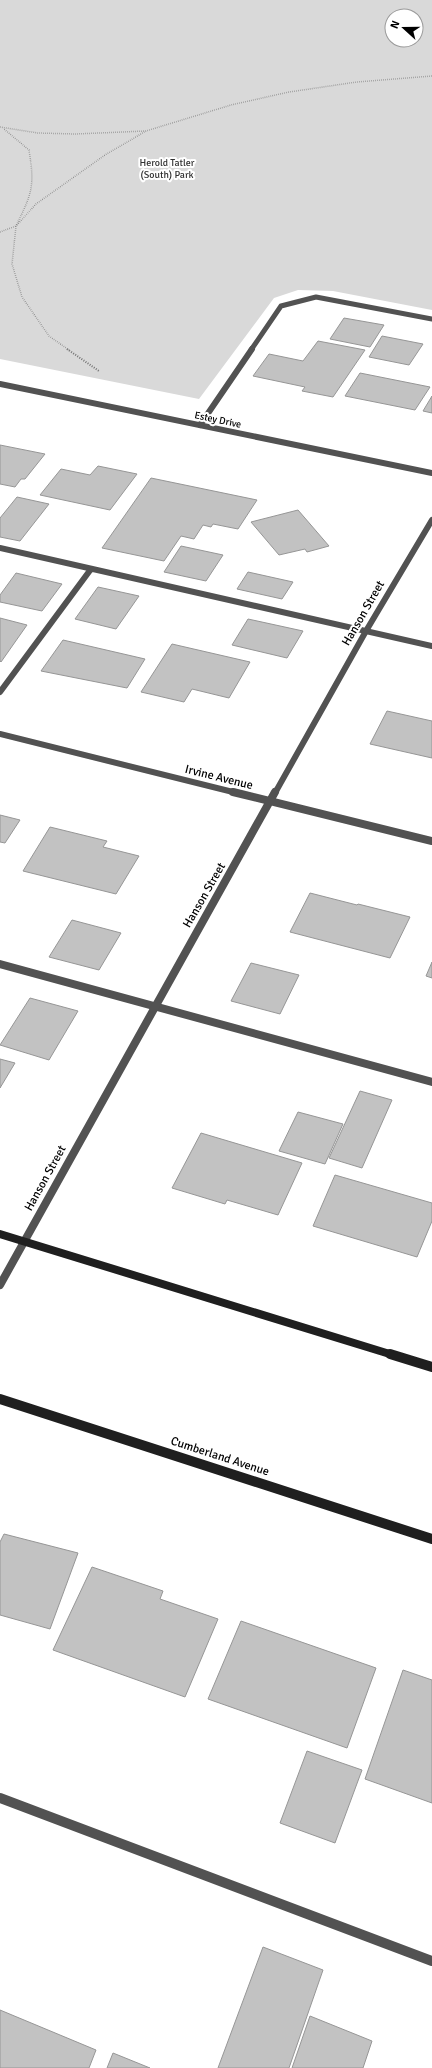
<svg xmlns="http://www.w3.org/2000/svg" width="432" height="2068" viewBox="0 0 432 2068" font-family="Signika,sans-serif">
<rect width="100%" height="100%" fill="#fff"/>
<path fill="#d9d9d9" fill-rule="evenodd" d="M0,0H432V310L333,291L298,290L274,298L199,399L0,359ZM392,16H416V40H392Z"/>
<path fill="#c2c2c2" stroke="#969696" d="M344,318L384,325L370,347L330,339Z
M382,336L423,344L409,365L369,357Z
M318,341L365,350L333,397L302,391L305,387L253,376L269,354L303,361Z
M360,373L430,387L415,410L345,396Z
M432,396V413L423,411Z
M0,445L45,454L25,479H21L15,487L0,484Z
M98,466L137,474L110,510L40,495L61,469L90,475Z
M151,478L257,500L238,529L213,524L211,527L203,525L194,539L181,536L164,561L102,548Z
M17,497L49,504L20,541L0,537V518Z
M298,510L329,546L307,552L305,549L279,555L251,522Z
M181,546L223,555L206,581L164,572Z
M248,572L293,582L282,599L237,589Z
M16,573L62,584L42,611L0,602V595Z
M98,587L139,596L116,629L75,619Z
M0,618L27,625L1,662L0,661Z
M248,619L303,631L287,658L232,645Z
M63,640L145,659L127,688L41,671Z
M172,644L250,662L229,698L192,689L184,702L141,692Z
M387,711L432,721V758L370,744Z
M0,815L20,820L5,843L0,842Z
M50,827L107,841L103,847L139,856L116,894L23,871Z
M310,893L357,905L358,904L410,917L390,958L290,932Z
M72,920L121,933L99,970L49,957Z
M432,962V978L426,976Z
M251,963L299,975L280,1014L231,1001Z
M30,998L78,1011L49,1060L0,1045Z
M0,1059L15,1063L0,1088Z
M360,1091L392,1100L362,1168L329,1158Z
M298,1112L343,1124L325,1164L279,1151Z
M201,1133L302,1163L278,1215L227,1200L225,1204L172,1188Z
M335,1175L432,1203V1221L417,1257L313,1226Z
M4,1534L78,1553L50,1629L0,1615V1542Z
M92,1567L163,1591L160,1599L218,1619L185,1697L53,1650Z
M241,1621L376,1668L347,1748L208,1699Z
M403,1670L432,1680V1803L365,1779Z
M307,1751L362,1770L335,1843L280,1823Z
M263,1947L323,1970L289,2068H218Z
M0,2010L96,2050L89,2068H0Z
M310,2016L372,2041L363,2068H292Z
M113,2053L150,2068H107Z"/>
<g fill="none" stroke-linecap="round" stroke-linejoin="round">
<path stroke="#747474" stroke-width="1.5" stroke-dasharray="0.5 1.5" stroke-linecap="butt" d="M0,127L38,133L76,134L146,131L231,105L289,92L357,82L432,76
M0,232L16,226C32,193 35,187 29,150L4,129
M69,350L49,336L22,297L12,264L16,226L36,204L105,155L146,131"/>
<path stroke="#747474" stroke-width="2" stroke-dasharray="1 1.5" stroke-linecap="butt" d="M67,349L99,371"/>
<path stroke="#525252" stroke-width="5" d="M251,350L281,306L316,297L432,319"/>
<path stroke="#525252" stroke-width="6" d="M200,425L252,349
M0,548L432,646
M0,692L91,569"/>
<path stroke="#525252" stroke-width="8" d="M0,964L432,1082"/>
<path stroke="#525252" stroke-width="10" d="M0,1798L432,1961"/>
<path stroke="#525252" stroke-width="6" d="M0,384L432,473
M0,734L237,793
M275,793L366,631L432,520"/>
<path stroke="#525252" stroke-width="8" d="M233,792L432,841
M0,1285L275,792"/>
<path stroke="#1f1f1f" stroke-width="8" d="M0,1234L393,1355"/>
<path stroke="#1f1f1f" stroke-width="10" d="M390,1354L432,1367
M0,1399L432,1539"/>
</g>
<g text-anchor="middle" stroke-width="4" stroke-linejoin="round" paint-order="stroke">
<g font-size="10" fill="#303030" stroke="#fff">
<text x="167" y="166">Herold Tatler<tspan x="167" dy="12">(South) Park</tspan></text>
</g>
<g font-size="10" fill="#000" stroke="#fff">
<text transform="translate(218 419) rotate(12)" y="4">Estey Drive</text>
</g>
<g font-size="12" fill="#000" stroke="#fff">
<text transform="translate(363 613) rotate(-60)" y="4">Hanson Street</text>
<text transform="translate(219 777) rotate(14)" y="4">Irvine Avenue</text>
<text transform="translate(204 895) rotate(-60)" y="4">Hanson Street</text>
<text transform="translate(45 1178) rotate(-61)" y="4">Hanson Street</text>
<text transform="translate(220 1456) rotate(18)" y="4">Cumberland Avenue</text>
</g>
</g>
<g transform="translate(404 28) rotate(291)"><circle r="19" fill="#ffffff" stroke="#999999"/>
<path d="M0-3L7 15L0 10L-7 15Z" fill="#000000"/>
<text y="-6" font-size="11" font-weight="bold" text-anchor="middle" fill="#000000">N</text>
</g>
</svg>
